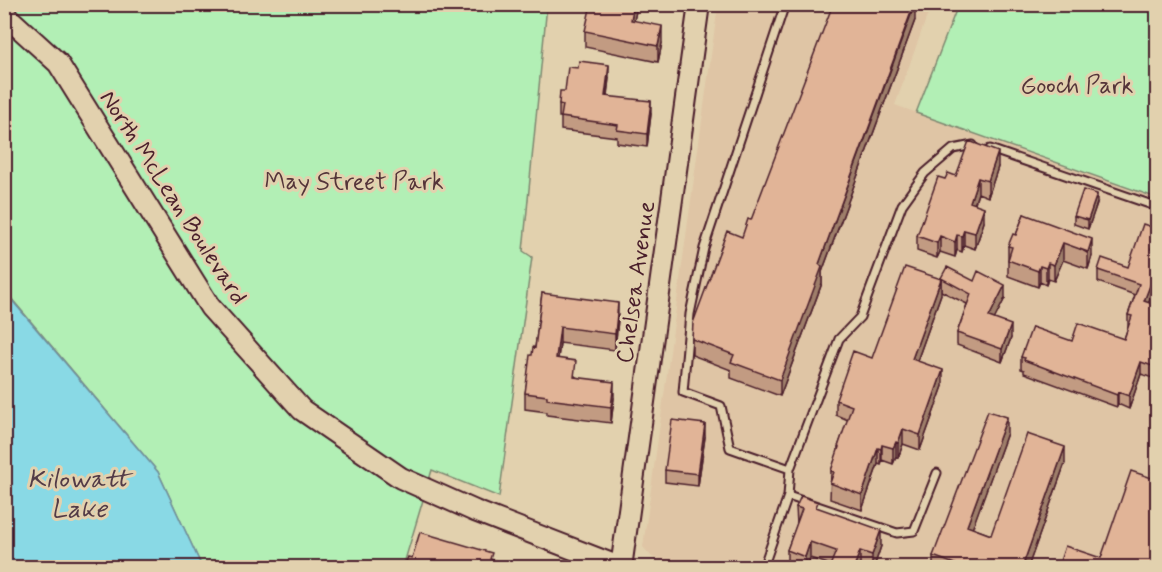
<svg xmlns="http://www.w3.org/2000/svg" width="1162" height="572" viewBox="0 0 1162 572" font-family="Mynerve,sans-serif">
<rect width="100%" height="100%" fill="#e2d1ae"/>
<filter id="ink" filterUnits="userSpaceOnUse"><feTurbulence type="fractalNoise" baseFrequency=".0167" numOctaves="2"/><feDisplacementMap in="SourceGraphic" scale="12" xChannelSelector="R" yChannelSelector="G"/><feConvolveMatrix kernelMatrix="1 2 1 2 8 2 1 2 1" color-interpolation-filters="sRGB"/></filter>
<g filter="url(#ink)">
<path fill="#dfc5a5" d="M718,5H931L895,105L1157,198V567L682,568L652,557L643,547Z"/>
<path fill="#b2efb5" stroke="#7e8770" stroke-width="1.5" d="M4,5H547L523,251L532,257L499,497L432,470L403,567H202L158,472L5,291Z
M958,5H1157V198L916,113Z"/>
<path fill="#89d9e5" stroke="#708f9b" stroke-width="1.5" d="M4,291L158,472L202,567H5Z"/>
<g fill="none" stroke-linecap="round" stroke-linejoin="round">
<defs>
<path id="service" d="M785,4L704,248L690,314L683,392L721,406L730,448L790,469
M990,149L1158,207
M788,496L897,533L914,531L937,473
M763,568L788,496L790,469L839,339L860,317L902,205L925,173L953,149L973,145"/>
<path id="secondary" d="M4,14L58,63L210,307L302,410L401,478L475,511L622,568
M621,568L699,4"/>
</defs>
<use href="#service" stroke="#4a1f2b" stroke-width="11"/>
<use href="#secondary" stroke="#4a1f2b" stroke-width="24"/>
<use href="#service" stroke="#e2d1ae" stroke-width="7"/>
<use href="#secondary" stroke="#e2d1ae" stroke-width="20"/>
</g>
<path fill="#c29b82" stroke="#4a1f2b" stroke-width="1.5" d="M636,4V11L634,20L662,43L658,62L585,47V31Z
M915,20L822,272V283L780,396L731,378V370L692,355V339L742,237Z
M609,78L607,96L651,114L647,147L617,143V137L561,130V117H559V104L565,91Z
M998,167L988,197L978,193L975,203L984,222L975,249L964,245L962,252L957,250L955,257L940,252L937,258L917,251V236L945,179Z
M1097,203L1088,229L1074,224V216Z
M1024,214L1092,256L1088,269L1063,260L1054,281L1048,279L1046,285L1040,282L1038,287L1008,276V246L1016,235Z
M1158,229V243L1155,251L1158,252V278L1148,303L1158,306V380L1141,374L1129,409L1118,404L1117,407L1024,373V370L1021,369V357L1072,341L1124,339L1128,327V315L1135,295L1098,282V270L1128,267Z
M941,278L1005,298L994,319L1011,338L1002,362L957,345V333L967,304L941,291Z
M542,293L618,319L615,350L560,343L558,358L576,377L614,398L611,423L547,415V412L525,409V393L535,348Z
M941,294L917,361L943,386L920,450L903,444L898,458L896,457L893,464L882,460L881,465L878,464L862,510L830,499L831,471L838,452V447L848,420L836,415V400L872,358Z
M1007,433L972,528L991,535L1065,463L1029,564L1035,567H933V556Z
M705,437L698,486L665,482V470Z
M796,507L818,508L881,546L874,567H830L831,565L810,558L807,567H787V550L797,524Z"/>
<path fill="#9e7e6a" stroke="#4a1f2b" stroke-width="1.5" d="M634,4H636V11L631,36V20Z
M915,4V20L822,272V283L780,396V380L819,264Z
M662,26V43L658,62V46Z
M609,65V78L605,109V96Z
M651,101V114L647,147V134Z
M998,152V167L988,197V181Z
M978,178V193L970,217V202Z
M1097,194V203L1088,229V220Z
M984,207V222L975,249V233Z
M964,230V245L962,252V236Z
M1158,230V243L1151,262V249Z
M957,235V250L955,257V242Z
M940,236V252L937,258V243Z
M1092,239V256L1088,269V252Z
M1063,243V260L1054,281V265Z
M1048,263V279L1046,285V268Z
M1158,265V278L1144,314V301Z
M1040,266V282L1038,287V271Z
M941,279V294L912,375V359Z
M1005,285V298L989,330V317Z
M618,303V319L615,350V334Z
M1011,325V338L1002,362V349Z
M560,327V343L556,374V358Z
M1141,362V374L1129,409V396Z
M943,370V386L920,450V435Z
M614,382V398L611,423V407Z
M1118,392V404L1117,407V395Z
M1007,417V433L967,543V526Z
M705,424V437L698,486V474Z
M903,429V444L898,458V443Z
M896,442V457L893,464V448Z
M882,445V460L881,465V449Z
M1065,447V463L1028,567L1024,562Z
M878,448V464L862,510V495Z
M881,530V546L874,567H872V555Z
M810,542V558L807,567H805V557Z
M860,551V567H854Z"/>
<path fill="#e1b497" stroke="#4a1f2b" stroke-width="1.5" d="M591,4H634L631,20L662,26L658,46L585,31Z
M833,4H914L819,264L822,267L780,380L731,362L734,355L692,339L693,323L727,231L742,237L748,219L751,220Z
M579,61L609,65L605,96L651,101L647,134L617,130L618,125L561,117L563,105L559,104L560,91H565L568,67L578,68Z
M969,141L998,152L988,181L978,178L970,202L984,207L975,233L964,230L962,236L957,235L955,242L940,236L937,243L917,236L938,177L945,179L948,173L956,176Z
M1083,190L1097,194L1088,220L1074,216Z
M1024,214L1092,239L1088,252L1063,243L1054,265L1048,263L1046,268L1040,266L1038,271L1008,260L1012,247L1008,246L1013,234L1016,235Z
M1143,224L1158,229L1151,249L1158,252V265L1144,301L1158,306V368L1141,362L1129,396L1118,392L1117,395L1024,360L1025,358L1021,357L1032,327L1072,341L1078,323L1124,339L1132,316L1128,315L1139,284L1098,270L1102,258L1128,267Z
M905,267L941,279L912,359L943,370L920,435L903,429L898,443L896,442L893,448L882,445L881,449L878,448L862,495L830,483L834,472L831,471L839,447H838L852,406L836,400L853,351L872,358Z
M947,267L974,281L978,271L1005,285L989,317L1011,325L1002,349L957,333L971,294L941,278Z
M542,293L618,303L615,334L560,327L556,358L576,361L574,377L614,382L611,407L547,399V396L525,393L530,355H532L533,347L535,348Z
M988,411L1007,417L967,526L991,535L1027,434L1065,447L1024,562L1033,565L1035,567H963L933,556Z
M672,420L705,424L698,474L665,470Z
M1131,471L1158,480V567H1058L1065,546L1101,558Z
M801,496L818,502L816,507L881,530L872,555L860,551L854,567H834L830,566L836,551L810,542L805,557L787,550L802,509L796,507Z
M420,532L492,553L490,559L517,567H404L408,557L412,558Z"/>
</g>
<g text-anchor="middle" stroke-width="6" stroke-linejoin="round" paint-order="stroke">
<g font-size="24" fill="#543439" stroke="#e2d1ae">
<text x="1077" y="93">Gooch Park</text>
<text x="354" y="189">May Street Park</text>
</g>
<g font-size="24" fill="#4a1f2b" stroke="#e2d1ae">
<text transform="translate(174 197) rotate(57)" y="8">North McLean Boulevard</text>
<text transform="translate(635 282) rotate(-82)" y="8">Chelsea Avenue</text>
</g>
<g font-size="26" font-style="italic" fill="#533b47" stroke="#e2d1ae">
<text x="79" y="487">Kilowatt<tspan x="79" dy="30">Lake</tspan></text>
</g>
</g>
<rect width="1162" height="572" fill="none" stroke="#e2d1ae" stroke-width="24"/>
<rect x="12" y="12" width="1138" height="548" fill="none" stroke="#4a1f2b" stroke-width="2" filter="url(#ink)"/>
</svg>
